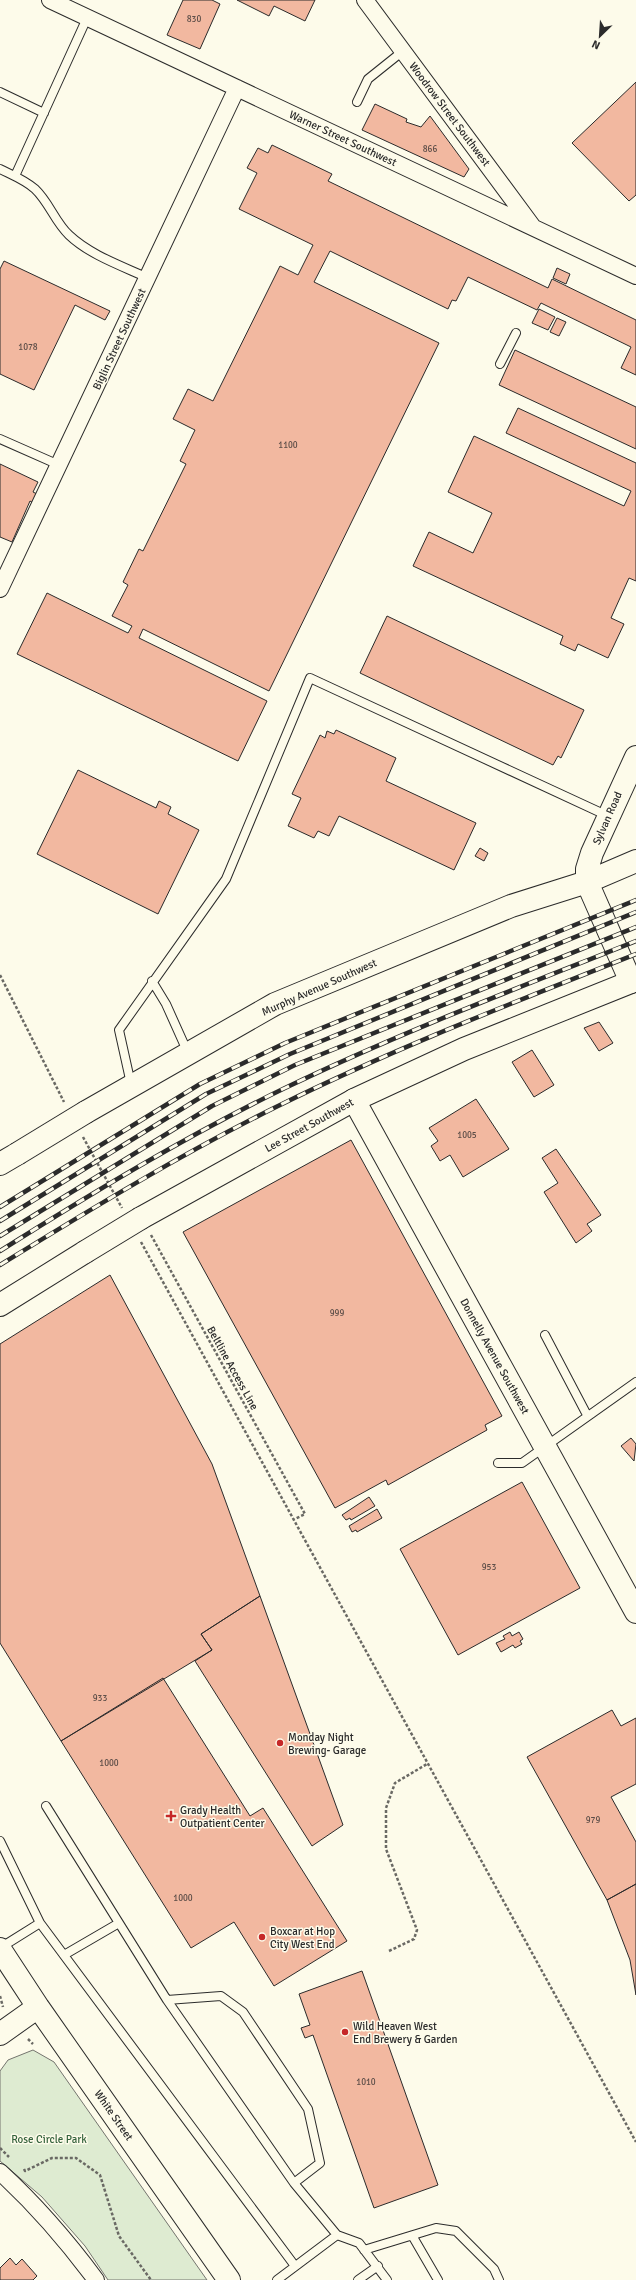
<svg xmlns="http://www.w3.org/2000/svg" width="636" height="2280" viewBox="0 0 636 2280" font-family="Signika,sans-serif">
<rect width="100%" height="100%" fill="#fdfbea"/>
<path fill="#deebd1" stroke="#74746e" d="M33,2050L54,2062L207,2280H108L85,2246L42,2197L0,2161V2071L8,2060Z"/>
<path fill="#f2b8a0" stroke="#2b2b2b" d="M183,0H212L220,4L200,49L167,35Z
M237,0H315L305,21L274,6L269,16Z
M636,82V195L629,201L572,143Z
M375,104L407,119L406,122L421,127L430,116L469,169L464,177L362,130Z
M272,145L332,174L328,181L548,288L552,279L636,320V375L621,368L631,347L541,303L537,310L468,277L456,301L452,300L448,309L330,251L314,282L439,343L269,691L143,629L139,638L267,701L238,761L17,654L47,593L128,633L132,626L112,616L128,585L123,582L139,549L143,551L186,464L180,461L195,430L173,419L188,389L213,401L280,266L298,275L313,245L239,209L257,173L247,168L258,148L268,153Z
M4,261L110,311L105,320L75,305L34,390L0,374V269Z
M557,268L570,274L566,284L553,278Z
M539,309L555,317L548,330L532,323Z
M557,318L566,322L559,336L550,332Z
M515,350L636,407V449L499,385Z
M518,408L636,463V581L629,578L611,618L624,624L608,658L578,644L575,651L560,644L563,636L413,566L429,532L473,553L492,513L448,492L474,436L624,506L631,491L506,433Z
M0,464L38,482L33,492L39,495L35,504L30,501L12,542L0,537Z
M387,616L584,710L561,758L558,756L553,765L360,673Z
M336,730L396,758L386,781L476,823L454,870L339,816L329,836L318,831L314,838L288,826L301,798L292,794L320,735L325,738L327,731L334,734Z
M78,770L156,808L159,801L171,807L168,814L199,830L158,914L37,854Z
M480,848L488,853L484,861L475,856Z
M599,1022L613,1043L599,1051L584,1028Z
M532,1050L554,1085L534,1097L512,1062Z
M476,1099L509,1149L463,1177L450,1155L440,1161L431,1146L438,1141L429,1128Z
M351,1140L502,1416L485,1425L487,1430L388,1485L386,1480L335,1508L183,1232Z
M556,1149L601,1215L587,1224L592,1231L576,1243L544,1192L558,1183L542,1158Z
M110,1275L212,1464L260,1596L201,1634L212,1650L61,1741L0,1643V1344Z
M631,1438L636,1444L634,1461L621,1446Z
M522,1482L580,1588L458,1655L400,1549Z
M369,1497L375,1506L351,1520L350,1518L346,1520L342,1515Z
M377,1509L382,1518L357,1532L356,1530L352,1532L349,1526Z
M260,1596L343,1825L312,1846L195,1661L212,1650L201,1634Z
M510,1632L512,1636L519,1632L523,1639L520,1641L522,1644L515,1648L513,1645L501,1652L496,1643L505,1639L503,1636Z
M163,1678L250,1816L263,1808L347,1941L274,1986L234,1922L191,1948L61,1741Z
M612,1710L621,1726L636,1718V1784L611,1797L636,1842V1884L607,1900L527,1757Z
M636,1884V1995L630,1960L607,1900Z
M362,1971L438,2185L374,2208L313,2035L305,2038L301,2028L310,2025L299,1994Z
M10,2258L16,2265L22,2259L37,2276L33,2280H0V2268Z"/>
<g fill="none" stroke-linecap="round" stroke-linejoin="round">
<defs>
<path id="lane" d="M0,92L44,113
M357,102L368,79L403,51
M0,169C12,175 25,180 35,189C49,202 55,222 69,235C90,255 122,266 148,278
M15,176L87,18
M500,364L516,333
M0,439L59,465
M152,981L166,1004L188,1053
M131,1084L119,1030L226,879L310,678L608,816
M545,1335L587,1415
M498,1463H522L636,1382
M46,1806L119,1923
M0,1841L40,1923L295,2266
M0,1948L40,1923
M64,1955L119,1923L167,2000L221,1996L243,2012L308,2109L320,2163L294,2183
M167,2000L294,2183L337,2235L359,2243L387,2280
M413,2237L438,2280
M364,2250L436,2228L456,2231L494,2269L499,2280
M277,2280L337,2235
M358,2280L378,2266"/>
<path id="street" d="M50,0L636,276
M365,0L533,227
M0,589L237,88
M0,2172C36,2205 67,2241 96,2280"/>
<path id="secondary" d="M631,982L587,882V869L592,853L636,757
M354,1100L636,1612
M86,1112L275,1004L511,906L587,882L636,861
M0,1164L17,1154
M0,1949L38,2007L229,2280
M0,2034L38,2007"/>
<path id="primary" d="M141,1218L354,1100L464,1049L636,980
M0,1305L85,1252"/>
</defs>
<use href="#lane" stroke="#2b2b2b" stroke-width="10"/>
<use href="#street" stroke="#2b2b2b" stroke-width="18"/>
<use href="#secondary" stroke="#2b2b2b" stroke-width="24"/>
<use href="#primary" stroke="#2b2b2b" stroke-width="24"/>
<path stroke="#6a6964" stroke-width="2.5" stroke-dasharray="3 2" stroke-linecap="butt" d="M0,975L64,1102
M83,1137L122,1208
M151,1235L305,1514L293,1520
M141,1242L636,2142
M389,1951L414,1939L417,1930L386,1849V1808L395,1783L427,1764
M0,1996L3,2007
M28,2039L33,2044
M0,2148L9,2157
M24,2169L25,2171L52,2158H76L100,2175L119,2236L151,2280"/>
<use href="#lane" stroke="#fdfbea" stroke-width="8"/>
<use href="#street" stroke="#fdfbea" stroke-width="16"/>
<use href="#secondary" stroke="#fdfbea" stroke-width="22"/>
<use href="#primary" stroke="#fdfbea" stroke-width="22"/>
<defs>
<path id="rail" d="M0,1207L200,1084L285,1043L636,900
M0,1221L206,1094L290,1054L636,912
M0,1236L212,1106L295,1065L636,927
M0,1251C92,1193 186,1136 285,1088C399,1033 518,988 636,941
M0,1265C91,1209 183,1153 278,1106C395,1048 515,1002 636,954"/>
</defs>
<use href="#rail" stroke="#2b2b2b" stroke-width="4.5"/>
<use href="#rail" stroke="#fdfbea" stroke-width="3" stroke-dasharray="9" stroke-linecap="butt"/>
<defs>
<path id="secondary-bridge" d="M17,1154L86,1112"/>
<path id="primary-bridge" d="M85,1252L141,1218"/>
</defs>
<use href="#secondary-bridge" stroke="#2b2b2b" stroke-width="24" stroke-linecap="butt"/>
<use href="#primary-bridge" stroke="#2b2b2b" stroke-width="24" stroke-linecap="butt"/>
<use href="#secondary-bridge" stroke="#fdfbea" stroke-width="22"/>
<use href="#primary-bridge" stroke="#fdfbea" stroke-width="22"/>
</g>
<g fill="#c62828" stroke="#fdfbea" stroke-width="1.5">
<circle cx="280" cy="1743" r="4"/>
<path d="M169 1810h4v4h4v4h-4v4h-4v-4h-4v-4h4z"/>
<circle cx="262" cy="1937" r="4"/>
<circle cx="345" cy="2032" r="4"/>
</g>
<g text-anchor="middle" stroke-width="3" stroke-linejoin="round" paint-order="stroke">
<g font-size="9" fill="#5d4e48">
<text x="194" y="22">830</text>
<text x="430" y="152">866</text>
<text x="28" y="350">1078</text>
<text x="288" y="448">1100</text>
<text x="467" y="1138">1005</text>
<text x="337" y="1316">999</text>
<text x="489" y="1570">953</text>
<text x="100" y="1701">933</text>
<text x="109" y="1766">1000</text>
<text x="593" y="1823">979</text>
<text x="183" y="1901">1000</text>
<text x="366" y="2085">1010</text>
</g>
<g font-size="11" fill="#2b2b2b" stroke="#fdfbea">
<text transform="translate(450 114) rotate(53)" y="4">Woodrow Street Southwest</text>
<text transform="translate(343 138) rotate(25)" y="4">Warner Street Southwest</text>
<text transform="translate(119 339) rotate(-65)" y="4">Biglin Street Southwest</text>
<text transform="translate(607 818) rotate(-66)" y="4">Sylvan Road</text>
<text transform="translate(319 987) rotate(-24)" y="4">Murphy Avenue Southwest</text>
<text transform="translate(309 1125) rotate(-29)" y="4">Lee Street Southwest</text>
<text transform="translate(495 1356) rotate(61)" y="4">Donnelly Avenue Southwest</text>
<text transform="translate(233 1368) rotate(61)" y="4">Beltline Access Line</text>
<text transform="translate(114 2115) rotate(55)" y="4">White Street</text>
</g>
<g font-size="11" fill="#2b2b2b" stroke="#fdfbea" text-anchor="start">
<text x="288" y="1741">Monday Night<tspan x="288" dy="13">Brewing- Garage</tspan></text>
<text x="180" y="1814">Grady Health<tspan x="180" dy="13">Outpatient Center</tspan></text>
<text x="270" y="1935">Boxcar at Hop<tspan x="270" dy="13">City West End</tspan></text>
<text x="353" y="2030">Wild Heaven West<tspan x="353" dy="13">End Brewery &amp; Garden</tspan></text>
</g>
<g font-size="11" fill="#34623c" stroke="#fdfbea">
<text x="49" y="2143">Rose Circle Park</text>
</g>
</g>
<g transform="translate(600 36) rotate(205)" stroke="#fdfbea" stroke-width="3" paint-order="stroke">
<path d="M0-3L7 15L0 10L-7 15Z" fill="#2b2b2b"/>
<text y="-6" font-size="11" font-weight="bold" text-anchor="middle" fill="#2b2b2b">N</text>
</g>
</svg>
